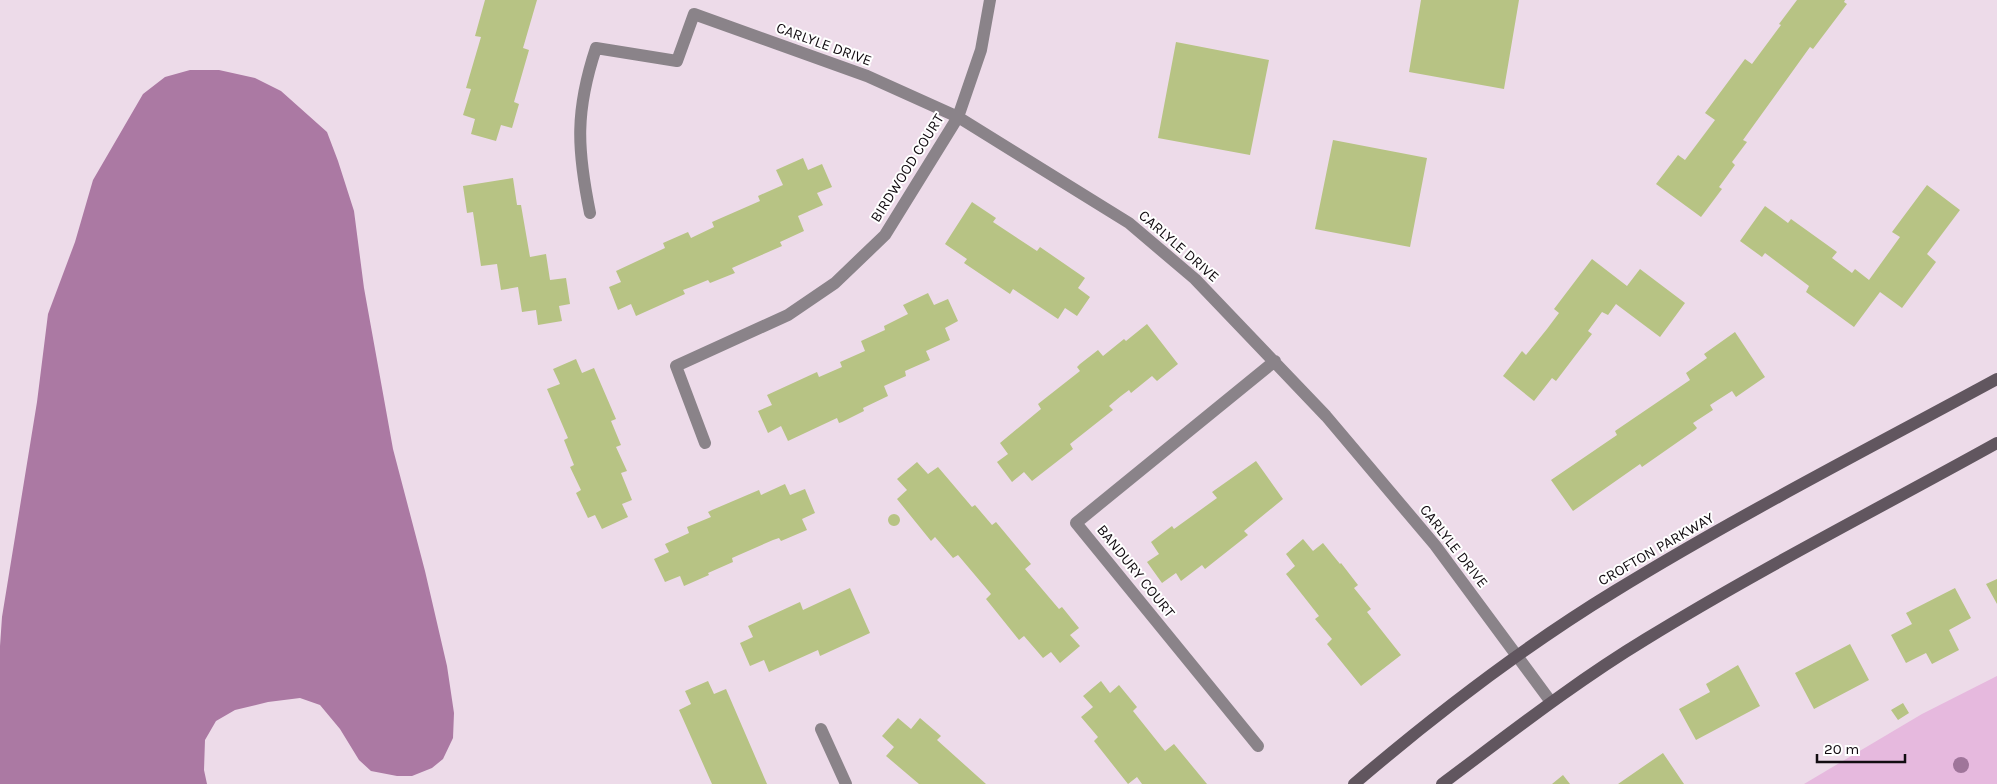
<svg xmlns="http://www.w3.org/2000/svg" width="1997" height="784" viewBox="0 0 1997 784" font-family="Karla,sans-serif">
<rect width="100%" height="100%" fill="#eddbe9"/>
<path fill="#e6b9de" d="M1997,676V784H1804L1922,714Z"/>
<path fill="#ab79a3" d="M190,70H219L255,78L281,91L327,132L338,161L354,211L364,288L393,449L425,571L447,666L454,713L453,738L443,759L432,768L412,776H397L371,771L359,760L340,729L320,705L300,698L268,702L235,710L216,721L205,740L204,770L207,784H0V646L2,617L37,402L48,314L75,242L93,180L143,94L165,77Z"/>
<path fill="#b7c384" d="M485,0H537L523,48L529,50L514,102L519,104L512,128L501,125L496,141L471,134L475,119L463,115L471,89L466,88L481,37L475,36Z
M1421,0H1519L1504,89L1409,72Z
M1797,0H1845L1844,2L1847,4L1813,49L1810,47L1743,140L1747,142L1732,162L1735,165L1719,187L1722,189L1701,217L1656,184L1678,155L1685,160L1715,120L1705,113L1745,59L1752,64L1781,25L1779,24Z
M1176,42L1269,60L1250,155L1158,138Z
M1333,140L1427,158L1410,247L1315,229Z
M803,158L808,170L822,164L832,187L817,193L823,205L798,216L804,231L780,242L782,246L732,268L735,273L710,283L708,280L691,287L683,290L685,294L636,316L631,304L618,310L609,287L621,282L616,271L665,248L663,243L688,232L691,238L714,227L712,222L760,201L758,196L783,185L776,170Z
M513,178L517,205H521L530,257L546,254L550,280L566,278L570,304L559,306L562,321L538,325L536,310L522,312L518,287L501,290L497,264L481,266L473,212L467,213L463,186Z
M1927,185L1960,210L1927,254L1936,262L1902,308L1880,292L1854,327L1806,292L1809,286L1765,253L1762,257L1740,241L1765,206L1788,223L1791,219L1837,252L1832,258L1852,273L1855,269L1869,280L1900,237L1892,232Z
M972,202L996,218L993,222L1037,251L1040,247L1085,278L1078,288L1090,297L1077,316L1065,308L1058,319L1013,289L1010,294L964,263L967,259L945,244Z
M1592,259L1627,286L1640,269L1685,303L1660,337L1616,304L1608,315L1602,312L1588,331L1592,334L1575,356L1556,381L1552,378L1534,401L1503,376L1522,351L1526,355L1547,329L1559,313L1554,309Z
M928,293L934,305L948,299L958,321L945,328L950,340L926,351L930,360L905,371L906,376L884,386L888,396L863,408L864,411L842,422L839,423L837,418L788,441L781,426L768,433L758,411L772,405L767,395L817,372L819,377L842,367L840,362L865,351L861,341L885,330L884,326L908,314L903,305Z
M1147,324L1178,364L1157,381L1152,376L1131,393L1129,390L1121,396L1109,406L1113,410L1070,444L1073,449L1032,481L1024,472L1012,482L997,462L1008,454L1000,443L1041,409L1038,404L1080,371L1077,367L1080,364L1098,350L1103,356L1124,339L1126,341Z
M1735,332L1765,377L1736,397L1732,391L1710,405L1713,410L1693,423L1697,428L1695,430L1642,467L1640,464L1573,511L1551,480L1617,435L1615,431L1690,380L1686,373L1707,358L1704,354Z
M576,359L582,373L594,368L616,419L611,421L621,445L616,447L627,471L621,473L632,500L622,504L628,517L602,529L595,515L588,518L576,493L581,490L570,467L574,465L564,440L568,438L547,389L560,384L553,369Z
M1256,461L1283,499L1244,531L1248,535L1205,569L1202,565L1181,581L1176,573L1162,583L1147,562L1159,554L1151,542L1172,526L1174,529L1217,498L1212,492Z
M917,462L928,474L938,467L972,507L975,505L992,525L996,522L1031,564L1025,569L1059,609L1062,607L1079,628L1070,635L1080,646L1060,663L1051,652L1043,658L1024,636L1019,640L986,599L991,594L958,555L953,558L935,537L931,541L897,499L907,490L897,479Z
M785,484L790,495L805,489L815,513L802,519L807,530L781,541L779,538L773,540L732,558L733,562L708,573L709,575L684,586L680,576L665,582L654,559L669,552L665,544L689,533L687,527L711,517L708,512L712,510L759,490L761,495Z
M888 520a6 6 0 1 1 12 0a6 6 0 1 1-12 0Z
M1303,539L1313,551L1323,543L1340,564L1341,563L1358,585L1354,588L1371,609L1367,612L1401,655L1361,686L1327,644L1332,639L1315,619L1319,616L1286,574L1295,566L1286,554Z
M1997,579V604L1986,584Z
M850,588L870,633L820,656L818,650L769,672L764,660L750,666L740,643L753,637L748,626L800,602L803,610Z
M1955,588L1971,618L1949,630L1959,650L1932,664L1926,653L1906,663L1891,635L1912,624L1906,613Z
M1850,644L1869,680L1814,709L1795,673Z
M1738,665L1760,706L1696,740L1679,709L1710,692L1706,684Z
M708,681L714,694L726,689L767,784H712L679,710L691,704L685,691Z
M1101,681L1110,693L1119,685L1137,707L1133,711L1165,751L1174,744L1207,784H1142L1137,777L1128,784L1094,741L1098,737L1081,717L1093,707L1083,696Z
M1903,703L1909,713L1898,720L1891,710Z
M898,718L911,729L920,718L941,736L937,740L986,784H919L886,756L894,747L882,736Z
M1663,753L1684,784H1618L1644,766Z
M1563,775L1570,784H1552Z"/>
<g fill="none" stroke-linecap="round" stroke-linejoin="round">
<path stroke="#8a8389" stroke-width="12" d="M590,213C577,149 575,111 596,48L677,61L694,14L867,76L958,117L1129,223L1195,279L1326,416L1435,545L1551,702
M705,443L676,366L788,315L835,283L885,235L958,117L981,50L990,0
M821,729L846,784
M1258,746L1076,523L1275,361"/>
<path stroke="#61565f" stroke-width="12" d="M1354,784C1436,714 1523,647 1615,591C1739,515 1870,448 1997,379
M1442,784C1509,734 1575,682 1646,639C1760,569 1880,508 1997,443"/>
</g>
<circle fill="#9f759a" cx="1961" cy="765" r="8"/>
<g text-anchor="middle" stroke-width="4" stroke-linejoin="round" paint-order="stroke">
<g font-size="15" fill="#120c11" stroke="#fff">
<text transform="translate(824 44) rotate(20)" y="5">CARLYLE DRIVE</text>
<text transform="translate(907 168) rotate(-58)" y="5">BIRDWOOD COURT</text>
<text transform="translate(1179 246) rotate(41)" y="5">CARLYLE DRIVE</text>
<text transform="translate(1454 546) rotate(52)" y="5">CARLYLE DRIVE</text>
<text transform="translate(1656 549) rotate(-30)" y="5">CROFTON PARKWAY</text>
<text transform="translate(1136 571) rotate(51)" y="5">BANDURY COURT</text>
</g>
</g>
<path d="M1817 754v8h88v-8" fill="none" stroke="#120c11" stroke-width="2.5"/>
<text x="1824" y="754" font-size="15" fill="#120c11" stroke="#ffffff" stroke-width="4" paint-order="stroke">20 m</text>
</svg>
